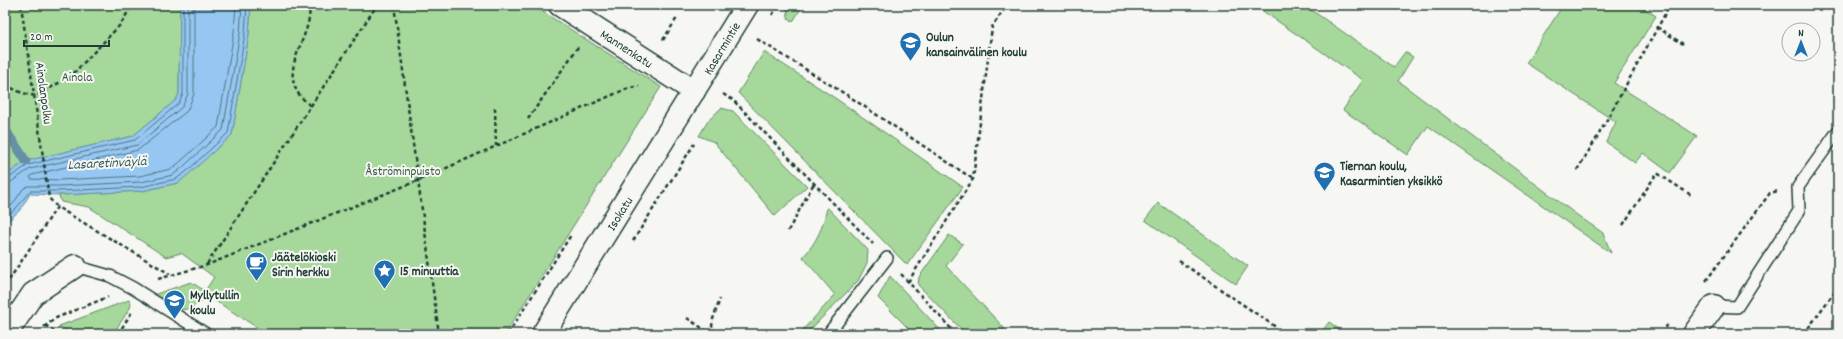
<svg xmlns="http://www.w3.org/2000/svg" width="1843" height="339" viewBox="0 0 1843 339" font-family="Dekko,sans-serif">
<rect width="100%" height="100%" fill="#f6f6f2"/>
<filter id="ink" filterUnits="userSpaceOnUse"><feTurbulence type="fractalNoise" baseFrequency=".025" numOctaves="2"/><feDisplacementMap in="SourceGraphic" scale="8" xChannelSelector="R" yChannelSelector="G"/><feConvolveMatrix kernelMatrix="1 2 1 2 8 2 1 2 1" color-interpolation-filters="sRGB"/></filter>
<g filter="url(#ink)">
<path fill="#a5d89a" stroke="#628a67" d="M5,5H180L179,94L176,100L133,136L26,161L5,176Z
M251,5H532L661,87L505,334H267L208,296C193,306 186,316 168,304C164,301 159,298 156,294L191,282L205,291L214,277L181,253L166,257L89,207L61,202L59,195L142,191L178,183L232,135L249,34Z
M787,5H803L794,20L791,21L788,18Z
M1254,5H1304L1394,67L1405,52L1413,57L1398,81L1577,215L1603,233L1611,253L1428,126L1408,155L1343,110L1363,80Z
M1563,5H1639L1656,16L1614,83L1697,136L1670,173L1643,153L1635,163L1606,142L1616,122L1526,63Z
M764,52L835,98L963,187L907,265L738,93Z
M721,108L733,111L807,186L775,216L714,142L699,136L708,121Z
M1158,203L1248,266L1236,284L1145,220Z
M827,207L868,250L867,263L858,281L806,334H799L835,295L803,257C816,243 824,226 827,207Z
M949,235L963,244L946,266L1004,328V334H966L918,285L919,277Z
M890,276L944,334H914L878,298Z
M129,300L131,304L130,308L113,334H72L59,326Z
M1329,322L1346,334H1320Z"/>
<path fill="#96c7f2" stroke="#6690a6" d="M180,5H251L249,34L232,135L189,174L178,183L142,191L59,195L30,194L20,210L5,224V176L26,161L133,136L176,100L179,94Z"/>
<g fill="none" stroke-linecap="round" stroke-linejoin="round">
<path stroke="#4f7480" stroke-width="1" d="M194,5V94L187,111L138,150L32,175L30,177L31,179L59,180L140,176L171,169L179,163L218,127L234,32L236,5
M5,179L9,178L28,165L135,140L179,103L183,94V5
M5,184L11,182L30,169L137,145L182,107L188,94V5
M5,212L13,204L23,189L28,186H59L141,182L173,175L183,167L223,130L240,33L242,5
M5,219L17,207L30,191H59L141,187L176,179L187,171L228,133L245,33L247,5"/>
<path stroke="#6690a6" stroke-width="9" d="M5,129L26,161"/>
<defs>
<path id="service" d="M75,266L110,276L133,288L206,334
M1714,306L1737,307L1799,211L1798,187L1838,131
M828,334L887,258"/>
<path id="minor" d="M560,5L694,91
M6,334L33,294L75,266
M1694,334L1714,306"/>
<path id="tertiary" d="M543,334L747,5"/>
</defs>
<use href="#service" stroke="#1f3d34" stroke-width="14"/>
<use href="#minor" stroke="#1f3d34" stroke-width="25"/>
<use href="#tertiary" stroke="#1f3d34" stroke-width="25"/>
<path stroke="#1f3d34" stroke-width="2.5" stroke-dasharray="4 3" stroke-linecap="butt" d="M21,5L49,198L57,207L170,274
M309,5C314,35 280,64 298,93C301,98 307,102 311,107
M394,5L439,334
M772,15L779,5
M1657,27L1683,44
M757,39L850,97L973,179
M663,40L677,18
M5,85L22,93L36,96L71,76L121,24L132,5
M723,94L733,100L873,244
M495,108L496,146
M528,119L578,47
M1577,170L1598,136L1670,5
M1623,225L1657,173L1691,195
M788,231L814,183
M633,241L694,144
M1179,261L1286,334
M207,264L377,5
M901,274L956,334
M158,279L207,265L417,181L626,89L639,86
M9,280L57,207
M1706,281L1770,193L1778,191
M908,282L973,179L992,27L1007,5
M687,318L711,334
M45,325L59,334
M44,327L56,318L108,297
M118,334L132,312
M508,334L571,235
M711,334L713,319L720,299
M1661,334L1669,323
M1804,334L1838,287"/>
<use href="#service" stroke="#f6f6f2" stroke-width="11"/>
<use href="#minor" stroke="#f6f6f2" stroke-width="22"/>
<use href="#tertiary" stroke="#f6f6f2" stroke-width="22"/>
</g>
</g>
<defs>
<symbol id="school-pin" viewBox="-11 -11 22 30"><path d="M0 17L-7.5 6A9.5 9.5 0 1 1 7.5 6Z" fill="#1f6fb2" stroke="#f6f6f2"/><path d="M0-5L7-2L0 1L-7-2ZM-4 1L0 2.5L4 1V4Q0 6-4 4Z" fill="#fff"/></symbol>
<symbol id="cafe-pin" viewBox="-11 -11 22 30"><path d="M0 17L-7.5 6A9.5 9.5 0 1 1 7.5 6Z" fill="#1f6fb2" stroke="#f6f6f2"/><path d="M-5.5-4.5H6V0H3Q3 3.5 0 3.5H-2.5Q-5.5 3.5-5.5 0ZM3-3.2v2h1.7v-2ZM-6 4.5H4V6H-6Z" fill="#fff"/></symbol>
<symbol id="sight-pin" viewBox="-11 -11 22 30"><path d="M0 17L-7.5 6A9.5 9.5 0 1 1 7.5 6Z" fill="#1f6fb2" stroke="#f6f6f2"/><path d="M0-6L1.8-2.2L6-1.7L2.9 1.2L3.7 5.4L0 3.3L-3.7 5.4L-2.9 1.2L-6-1.7L-1.8-2.2Z" fill="#fff"/></symbol>
</defs>
<g fill-rule="evenodd">
<use href="#school-pin" x="898" y="30" width="25" height="34"/>
<use href="#school-pin" x="1312" y="160" width="25" height="34"/>
<use href="#cafe-pin" x="244" y="250" width="25" height="34"/>
<use href="#sight-pin" x="372" y="258" width="25" height="34"/>
<use href="#school-pin" x="162" y="288" width="25" height="34"/>
</g>
<g text-anchor="middle" stroke-width="4" stroke-linejoin="round" paint-order="stroke">
<g font-size="13" font-weight="bold" fill="#1f3d34" stroke="#f6f6f2" text-anchor="start">
<text x="926" y="41">Oulun<tspan x="926" dy="15">kansainvälinen koulu</tspan></text>
<text x="1340" y="170">Tiernan koulu,<tspan x="1340" dy="15">Kasarmintien yksikkö</tspan></text>
<text x="272" y="261">Jäätelökioski<tspan x="272" dy="15">Sirin herkku</tspan></text>
<text x="400" y="275">15 minuuttia</text>
<text x="190" y="299">Myllytullin<tspan x="190" dy="15">koulu</tspan></text>
</g>
<g font-size="13" fill="#1f3d34" stroke="#f6f6f2">
<text transform="translate(627 48) rotate(33)" y="5">Mannenkatu</text>
<text transform="translate(721 48) rotate(-59)" y="5">Kasarmintie</text>
<text transform="translate(45 93) rotate(82)" y="5">Ainolanpolku</text>
<text transform="translate(619 213) rotate(-58)" y="5">Isokatu</text>
</g>
<g font-size="13" fill="#3a5c48" stroke="#f6f6f2">
<text x="77" y="81">Ainola</text>
<text x="403" y="175">Åströminpuisto</text>
</g>
<g font-size="14" font-style="italic" fill="#37595a" stroke="#f6f6f2">
<text transform="translate(107 162) rotate(-3)" y="5">Lasaretinväylä</text>
</g>
</g>
<rect width="1843" height="339" fill="none" stroke="#f6f6f2" stroke-width="20"/>
<rect x="10" y="10" width="1823" height="319" fill="none" stroke="#1f3d34" stroke-width="1.5" filter="url(#ink)"/>
<g transform="translate(1801 42)"><circle r="19" fill="#f6f6f2" stroke="#a0aca6"/>
<path d="M0-3L7 15L0 10L-7 15Z" fill="#1f6fb2"/>
<text y="-6" font-size="11" font-weight="bold" text-anchor="middle" fill="#1f3d34">N</text>
</g>
<path d="M24 40v6h85v-6" fill="none" stroke="#1f3d34" stroke-width="2"/>
<text x="30" y="40" font-size="12" fill="#1f3d34" stroke="#f6f6f2" stroke-width="3" paint-order="stroke">20 m</text>
</svg>
